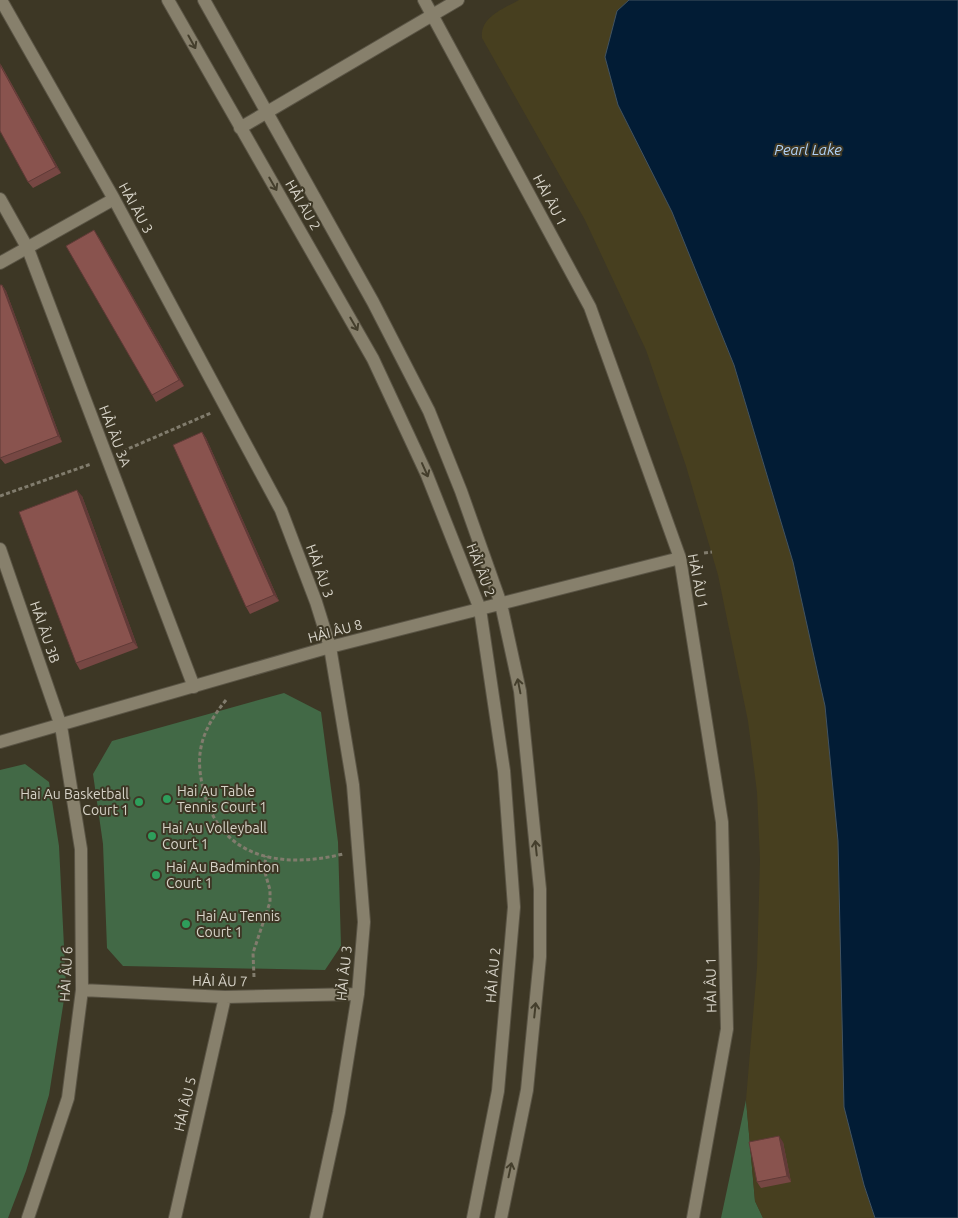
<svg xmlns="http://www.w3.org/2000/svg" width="958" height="1218" viewBox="0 0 958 1218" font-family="Ubuntu,sans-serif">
<rect width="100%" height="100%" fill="#3d3725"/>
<path fill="#426946" d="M284,693L321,712L338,842L341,946L325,970L123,966L107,948L103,844L93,774L112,741Z
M25,764L49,782L59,846L66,987L49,1095L26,1171L8,1218H0V770Z
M746,1100L755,1201L763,1218H721Z"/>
<path fill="#473f1f" d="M519,0H629L617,11L618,105L672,212L734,365L793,562L825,706L838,841L864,1185L875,1218H763L755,1201L746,1100L757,968L760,860L757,792L748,721L718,575L686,466L646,350L585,220L482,38C480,17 503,9 519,0Z"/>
<path fill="#021c35" stroke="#425361" d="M629,0H958V1218H875L864,1185L844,1107L838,841L825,706L793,562L734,365L672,212L618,105L605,57L617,11Z"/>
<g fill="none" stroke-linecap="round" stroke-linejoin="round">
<defs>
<path id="minor" d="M1,0L114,199L281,510L316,602L330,647L353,785L364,922L358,994L339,1112L316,1218
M168,0L373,359L427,475L480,609L504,771L514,907L498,1091L473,1218
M204,0L373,302L429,411L461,491L501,604L520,691L540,889V957L527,1090L501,1218
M424,0L590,307L680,558L722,822L727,1029L693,1218
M240,128L458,0
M0,199L28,249L194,687
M0,263L114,199
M0,549L61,726L81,849L82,990L68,1098L28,1218
M0,742L330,647L680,558
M82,990L225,997L358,994
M175,1218L225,997"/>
</defs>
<use href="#minor" stroke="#5a5445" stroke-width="14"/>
<path stroke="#817c6d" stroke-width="3" stroke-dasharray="4 2.5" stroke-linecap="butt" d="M123,451L211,413
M0,496L91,464
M704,553L712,552
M226,700C203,729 194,751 203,788C219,859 281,869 343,854
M254,977L253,953L270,902V890L264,869L266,856"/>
<use href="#minor" stroke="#87806c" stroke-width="12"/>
</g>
<path fill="#764743" d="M0,63L61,173L33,188L28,182Z
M98,236L184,386L156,402L152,395Z
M2,285L6,291L62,442L5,464L0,458Z
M202,432L206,438L279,601L250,614L246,607Z
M82,496L138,648L80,670L76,663Z
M783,1142L791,1182L761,1188L757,1182Z"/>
<path fill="#603a37" d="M0,63L61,173L56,167Z
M94,230L98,236L184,386L179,380Z
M2,285L6,291L62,442L58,436Z
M202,432L206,438L279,601L274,595Z
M77,490L82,496L138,648L133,642Z
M779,1136L783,1142L791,1182L787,1176Z"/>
<path fill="#89534e" stroke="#603a37" d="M0,65L56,167L28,182L0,131Z
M94,230L179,380L152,395L66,246Z
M0,285H2L58,436L0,458Z
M202,432L274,595L246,607L173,445Z
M77,490L133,642L76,663L19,512Z
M779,1136L787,1176L757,1182L749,1142Z"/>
<defs><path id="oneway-shaft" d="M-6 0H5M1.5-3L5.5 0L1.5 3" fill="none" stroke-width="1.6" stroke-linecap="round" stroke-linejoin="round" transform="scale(1.25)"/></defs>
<g stroke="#443e2c">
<use href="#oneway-shaft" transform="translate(192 42) rotate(61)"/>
<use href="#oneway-shaft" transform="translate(273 184) rotate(60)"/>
<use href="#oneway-shaft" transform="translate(354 324) rotate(60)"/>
<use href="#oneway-shaft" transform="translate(425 470) rotate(66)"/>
<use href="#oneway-shaft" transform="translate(519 686) rotate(-101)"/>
<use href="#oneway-shaft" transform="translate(536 848) rotate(-96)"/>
<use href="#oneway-shaft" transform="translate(535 1010) rotate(-84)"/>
<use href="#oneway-shaft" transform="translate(510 1170) rotate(-78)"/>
</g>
<g fill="#2e9e5b" stroke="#3d3725" stroke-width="2">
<circle cx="167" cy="799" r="5"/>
<circle cx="139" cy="802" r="5"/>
<circle cx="152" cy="836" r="5"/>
<circle cx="156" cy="875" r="5"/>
<circle cx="186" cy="924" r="5"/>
</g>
<g text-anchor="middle" stroke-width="4" stroke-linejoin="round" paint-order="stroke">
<g font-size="14" fill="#d7d3c8" stroke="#3d3725">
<text transform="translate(550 200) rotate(62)" y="5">HẢI ÂU 1</text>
<text transform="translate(303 205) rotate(60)" y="5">HẢI ÂU 2</text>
<text transform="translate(136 208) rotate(61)" y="5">HẢI ÂU 3</text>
<text transform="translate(115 436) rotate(69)" y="5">HẢI ÂU 3A</text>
<text transform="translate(481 570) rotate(69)" y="5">HẢI ÂU 2</text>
<text transform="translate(320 571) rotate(70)" y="5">HẢI ÂU 3</text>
<text transform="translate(698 581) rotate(79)" y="5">HẢI ÂU 1</text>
<text transform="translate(335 631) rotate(-15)" y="5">HẢI ÂU 8</text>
<text transform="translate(45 632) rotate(71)" y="5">HẢI ÂU 3B</text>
<text transform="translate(344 973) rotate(-84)" y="5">HẢI ÂU 3</text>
<text transform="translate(66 974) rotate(-87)" y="5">HẢI ÂU 6</text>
<text transform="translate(493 975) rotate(-85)" y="5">HẢI ÂU 2</text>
<text transform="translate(220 981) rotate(1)" y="5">HẢI ÂU 7</text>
<text transform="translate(711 985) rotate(-91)" y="5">HẢI ÂU 1</text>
<text transform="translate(185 1104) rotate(-77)" y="5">HẢI ÂU 5</text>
</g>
<g font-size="14" fill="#d7d3c8" stroke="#3d3725" text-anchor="start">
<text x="177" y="796">Hai Au Table<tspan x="177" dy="16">Tennis Court 1</tspan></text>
<text x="129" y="799" text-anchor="end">Hai Au Basketball<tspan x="129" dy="16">Court 1</tspan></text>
<text x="162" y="833">Hai Au Volleyball<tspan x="162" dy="16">Court 1</tspan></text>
<text x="166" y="872">Hai Au Badminton<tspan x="166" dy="16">Court 1</tspan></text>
<text x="196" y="921">Hai Au Tennis<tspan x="196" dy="16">Court 1</tspan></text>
</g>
<g font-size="15" font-style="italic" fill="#afd1f6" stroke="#3d3725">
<text x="808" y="155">Pearl Lake</text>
</g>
</g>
</svg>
